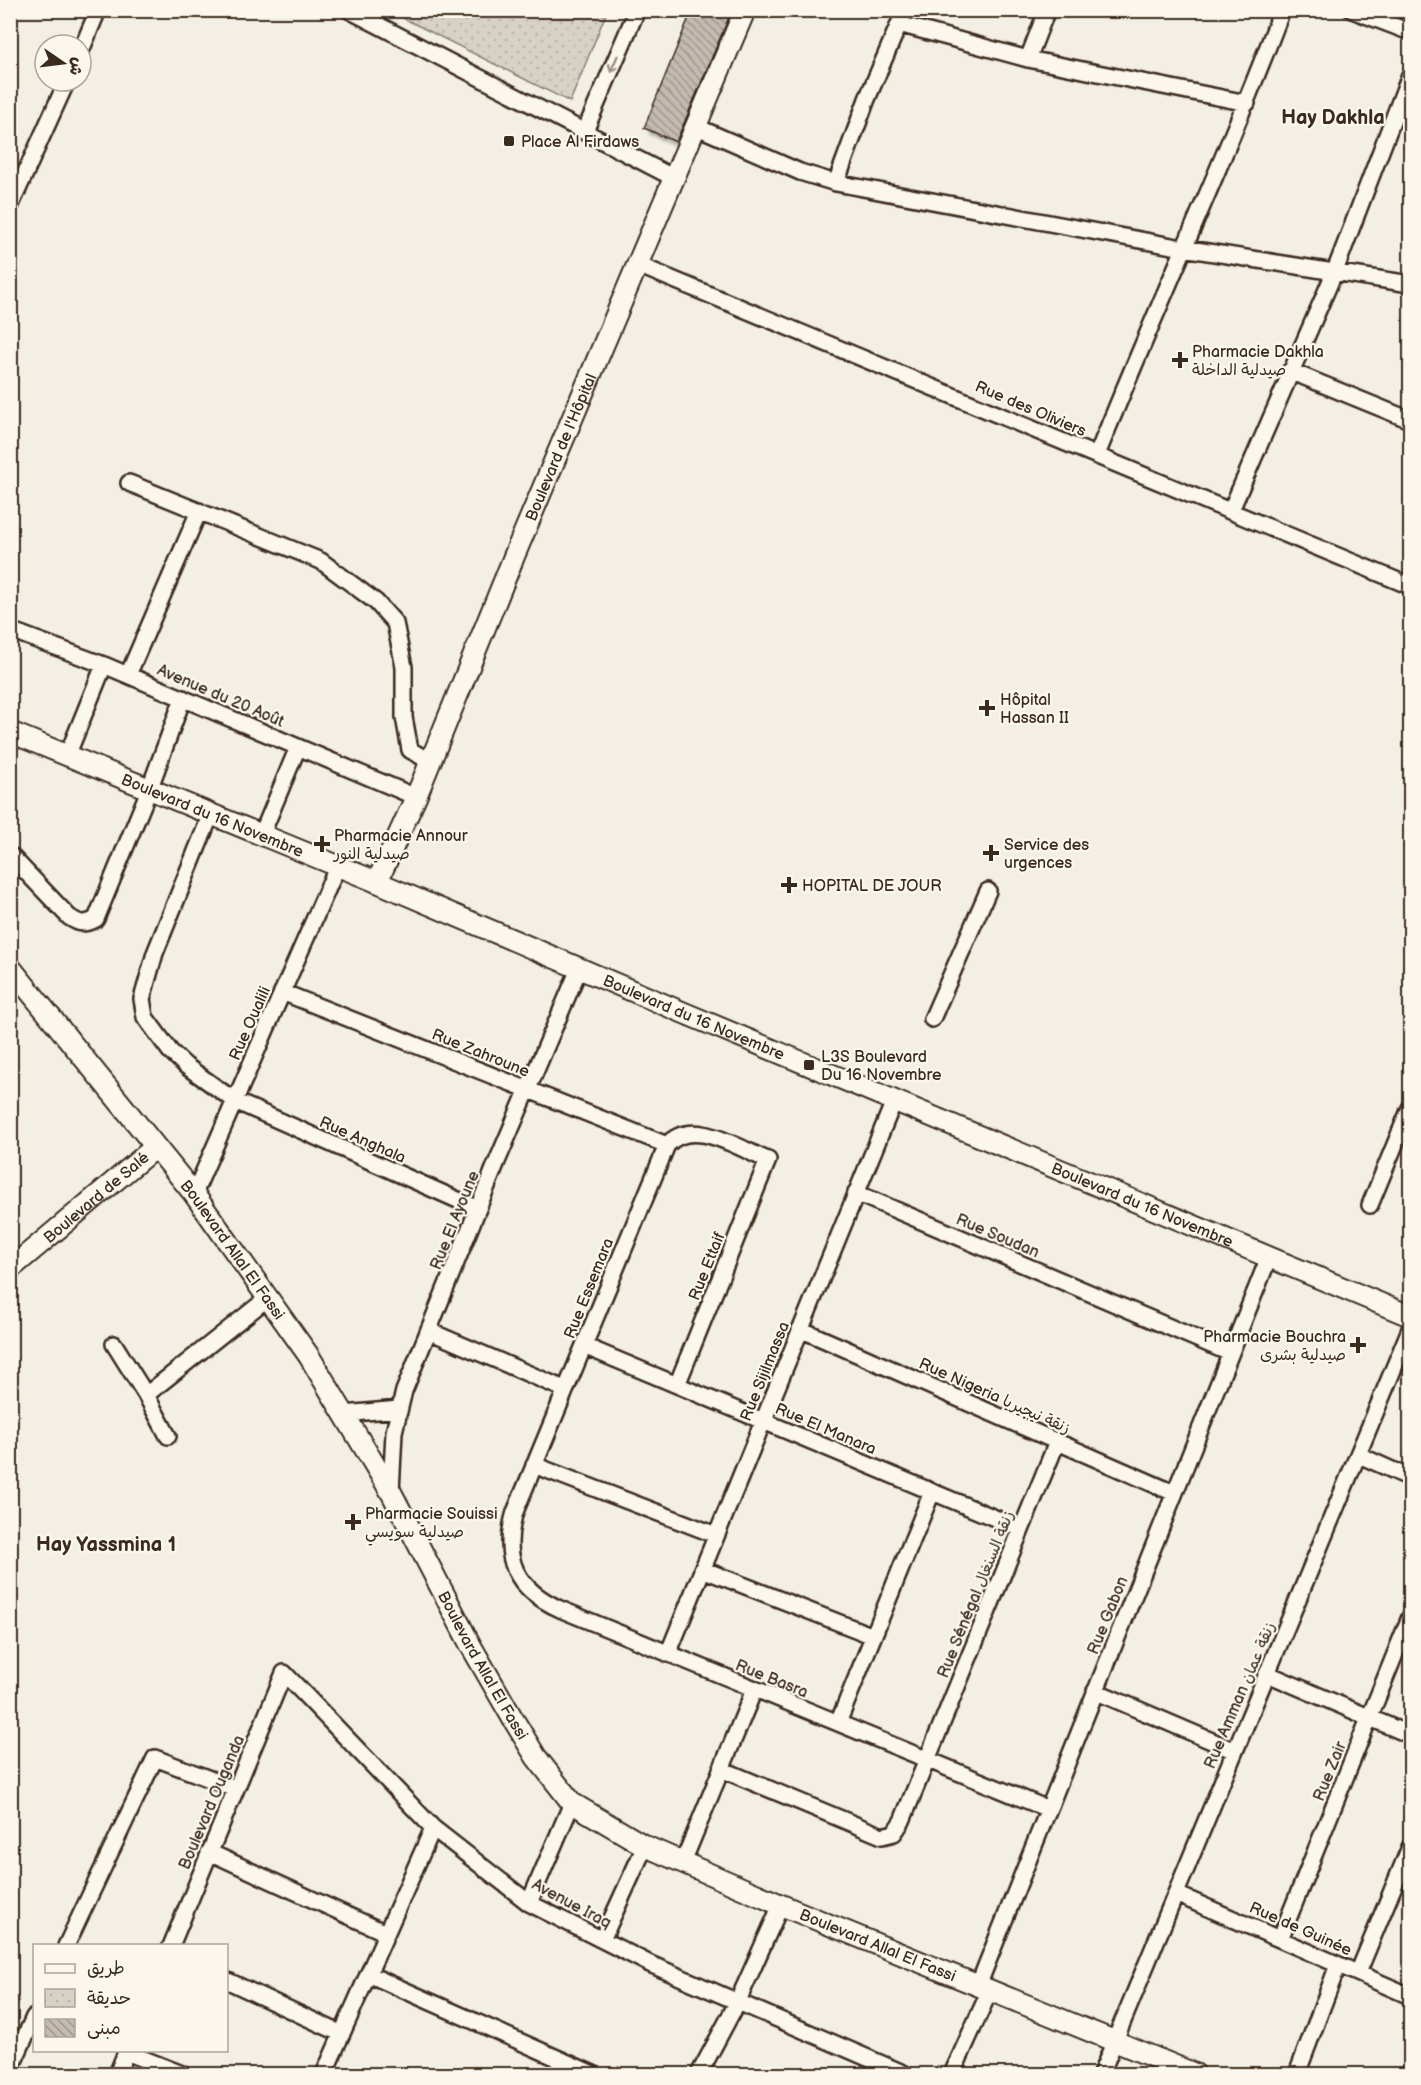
<svg xmlns="http://www.w3.org/2000/svg" width="1421" height="2085" viewBox="0 0 1421 2085" font-family="'Balsamiq Sans','Playpen Sans Arabic',sans-serif">
<defs>
<pattern id="park-dots" width="8" height="8" patternUnits="userSpaceOnUse" patternTransform="scale(1.5)"><rect width="8" height="8" fill="#d8d1c6"/><path d="M2 2h.1M6 6h.1" fill="none" stroke="#bab4aa" stroke-width="1.8" stroke-linecap="round"/></pattern>
<pattern id="building-back-hatch" width="6" height="6" patternUnits="userSpaceOnUse" patternTransform="scale(1.5)"><rect width="6" height="6" fill="#c3bbb0"/><path d="M-1 5l2 2M0 0l6 6M5-1l2 2" fill="none" stroke="#a0988f"/></pattern>
<filter id="shadow"><feDropShadow dx="5.5" dy="5.5" stdDeviation="1.5" flood-color="#0004"/></filter>
</defs>
<rect width="100%" height="100%" fill="#f3efe4"/>
<filter id="ink" filterUnits="userSpaceOnUse"><feTurbulence type="fractalNoise" baseFrequency=".0167" numOctaves="2"/><feDisplacementMap in="SourceGraphic" scale="12" xChannelSelector="R" yChannelSelector="G"/><feConvolveMatrix kernelMatrix="1 2 1 2 8 2 1 2 1" color-interpolation-filters="sRGB"/></filter>
<g filter="url(#ink)">
<path fill="url(#park-dots)" stroke="#8a7e72" stroke-width="1.5" d="M389,11L607,10V11L570,102Z"/>
<path fill="url(#building-back-hatch)" stroke="#3b2a1e" stroke-width="1.5" filter="url(#shadow)" d="M692,10H732L676,142L644,128Z"/>
<g fill="none" stroke-linecap="round" stroke-linejoin="round">
<defs>
<path id="street" d="M349,10L674,178
M1352,10L1410,32
M899,24L1028,59L1247,103
M81,51L98,10
M1028,59L1047,10
M697,127L800,172L836,183L1183,248L1410,284
M585,131L637,10
M836,183L867,99L905,10
M10,207L67,81
M638,265L1410,586
M1290,371L1410,420
M1097,455C1157,306 1225,161 1282,10
M129,483L321,561L376,602L395,623L404,667V717L410,750L431,762
M1231,510L1335,271L1410,75
M10,630L104,665L416,797
M128,675L199,511
M67,756L104,665
M211,814L155,953L142,999L145,1017L170,1051L186,1066L235,1101L478,1209
M262,834L298,747
M10,855L69,917C79,924 85,925 96,919L149,790L183,698
M282,992L667,1145
M932,1019L988,891
M856,1193L1230,1353
M194,1194L338,865
M1370,1205L1410,1108
M800,1329L1174,1493
M429,1331L564,1389
M114,1344L146,1395L269,1297
M584,1346L1021,1529
M677,1385L768,1160C739,1149 693,1116 667,1145L515,1512C501,1559 516,1589 560,1609L1048,1809
M146,1395L168,1436
M344,1414L399,1409
M1359,1455L1410,1478
M534,1465L716,1535
M391,1492L394,1432L404,1391L496,1164L579,969
M702,1569L873,1636
M668,1654L894,1101
M1268,1674L1410,1735
M1095,1691L1235,1751
M838,1723L932,1492
M721,1769L882,1836L894,1833L902,1821L1057,1442
M209,1852L386,1933
M683,1862L754,1690
M1176,1894L1410,1996
M529,1903L572,1803
M1280,1939L1410,1617
M602,1940L645,1846
M66,1946L155,1758L236,1789
M171,1946L284,1673L433,1828L529,1903L650,1964L905,2074
M1358,1973L1410,1847
M368,1974L593,2074
M226,1980L342,2034
M978,1986L1269,1257
M126,2052L182,2074
M10,2070L34,2017
M117,2074L127,2050
M324,2074L433,1828
M556,2074L562,2060
M699,2074L737,2003L781,1905
M952,2074L990,1990
M1101,2074L1410,1329
M1297,2074L1338,1965"/>
<g id="secondary">
<path id="s1" d="M10,732L377,882L677,1010L1410,1316"/>
<path id="s2" d="M377,882L416,797L515,554L745,10"/>
<path id="s3" d="M10,967L194,1194L309,1356L391,1492L471,1646L513,1719L536,1757L572,1803L645,1846L781,1905L1195,2074"/>
<path id="s4" d="M10,1269L154,1148"/>
</g>
</defs>
<use href="#street" stroke="#3b2a1e" stroke-width="20"/>
<use href="#secondary" stroke="#3b2a1e" stroke-width="24"/>
<use href="#street" stroke="#fbf7ec" stroke-width="15"/>
<use href="#secondary" stroke="#fbf7ec" stroke-width="20"/>
</g>
<defs><path id="oneway-shaft" d="M-6 0H5M1.5-3L5.5 0L1.5 3" fill="none" stroke-width="1.6" stroke-linecap="round" stroke-linejoin="round" transform="scale(1.5)"/></defs>
<use stroke="#9b9085" href="#oneway-shaft" transform="translate(614 64) rotate(113)"/>
</g>
<g fill="#3b2a1e" stroke="#fbf7ec" stroke-width="2">
<rect x="503" y="135" width="12" height="12" rx="3"/>
<path d="M1177 351h6v6h6v6h-6v6h-6v-6h-6v-6h6z"/>
<path d="M984 699h6v6h6v6h-6v6h-6v-6h-6v-6h6z"/>
<path d="M319 835h6v6h6v6h-6v6h-6v-6h-6v-6h6z"/>
<path d="M988 844h6v6h6v6h-6v6h-6v-6h-6v-6h6z"/>
<path d="M786 876h6v6h6v6h-6v6h-6v-6h-6v-6h6z"/>
<rect x="803" y="1059" width="12" height="12" rx="3"/>
<path d="M1355 1336h6v6h6v6h-6v6h-6v-6h-6v-6h6z"/>
<path d="M350 1513h6v6h6v6h-6v6h-6v-6h-6v-6h6z"/>
</g>
<g text-anchor="middle" stroke-width="4.5" stroke-linejoin="round" paint-order="stroke">
<g font-size="16" fill="#3b2a1e" stroke="#fbf7ec" text-anchor="start">
<text x="521" y="147">Place Al Firdaws</text>
<text x="1192" y="357">Pharmacie Dakhla<tspan x="1192" dy="18">صيدلية الداخلة</tspan></text>
<text x="1000" y="705">Hôpital<tspan x="1000" dy="18">Hassan II</tspan></text>
<text x="334" y="841">Pharmacie Annour<tspan x="334" dy="18">صيدلية النور</tspan></text>
<text x="1004" y="850">Service des<tspan x="1004" dy="18">urgences</tspan></text>
<text x="802" y="891">HOPITAL DE JOUR</text>
<text x="821" y="1062">L3S Boulevard<tspan x="821" dy="18">Du 16 Novembre</tspan></text>
<text x="1346" y="1342" text-anchor="end">Pharmacie Bouchra<tspan x="1346" dy="18">صيدلية بشرى</tspan></text>
<text x="365" y="1519">Pharmacie Souissi<tspan x="365" dy="18">صيدلية سويسي</tspan></text>
</g>
<g font-size="16" fill="#3b2a1e" stroke="#fbf7ec">
<text transform="translate(1031 408) rotate(23)" y="6">Rue des Oliviers</text>
<text dy="6" stroke="none"><textPath href="#s2" startOffset="472">Boulevard de l'Hôpital</textPath></text>
<text transform="translate(221 695) rotate(23)" y="6">Avenue du 20 Août</text>
<text dy="6" stroke="none"><textPath href="#s1" startOffset="219">Boulevard du 16 Novembre</textPath></text>
<text dy="6" stroke="none"><textPath href="#s1" startOffset="741">Boulevard du 16 Novembre</textPath></text>
<text transform="translate(249 1023) rotate(-66)" y="6">Rue Oualili</text>
<text transform="translate(481 1052) rotate(22)" y="6">Rue Zahroune</text>
<text transform="translate(363 1139) rotate(24)" y="6">Rue Anghala</text>
<text dy="6" stroke="none"><textPath href="#s4" startOffset="112">Boulevard de Salé</textPath></text>
<text dy="6" stroke="none"><textPath href="#s1" startOffset="1227">Boulevard du 16 Novembre</textPath></text>
<text transform="translate(454 1220) rotate(-68)" y="6">Rue El Ayoune</text>
<text transform="translate(998 1235) rotate(23)" y="6">Rue Soudan</text>
<text dy="6" stroke="none"><textPath href="#s3" startOffset="360">Boulevard Allal El Fassi</textPath></text>
<text transform="translate(706 1266) rotate(-68)" y="6">Rue Ettaif</text>
<text transform="translate(588 1288) rotate(-68)" y="6">Rue Essemara</text>
<text transform="translate(764 1371) rotate(-68)" y="6">Rue Sijilmassa</text>
<text transform="translate(995 1395) rotate(24)" y="6">Rue Nigeria زنقة نيجيريا</text>
<text transform="translate(826 1428) rotate(23)" y="6">Rue El Manara</text>
<text transform="translate(975 1594) rotate(-68)" y="6">Rue Sénégal زنقة السنغال</text>
<text transform="translate(1107 1615) rotate(-68)" y="6">Rue Gabon</text>
<text dy="6" stroke="none"><textPath href="#s3" startOffset="846">Boulevard Allal El Fassi</textPath></text>
<text transform="translate(772 1678) rotate(22)" y="6">Rue Basra</text>
<text transform="translate(1239 1695) rotate(-67)" y="6">Rue Amman زنقة عمان</text>
<text transform="translate(1329 1771) rotate(-68)" y="6">Rue Zair</text>
<text transform="translate(211 1802) rotate(-67)" y="6">Boulevard Ouganda</text>
<text transform="translate(572 1903) rotate(28)" y="6">Avenue Iraq</text>
<text transform="translate(1301 1928) rotate(24)" y="6">Rue de Guinée</text>
<text dy="6" stroke="none"><textPath href="#s3" startOffset="1348">Boulevard Allal El Fassi</textPath></text>
</g>
<g font-size="20" font-weight="bold" fill="#3b2a1e" stroke="#fbf7ec">
<text x="1333" y="124">Hay Dakhla</text>
<text x="106" y="1551">Hay Yassmina 1</text>
</g>
</g>
<rect width="1421" height="2085" fill="none" stroke="#fbf7ec" stroke-width="36"/>
<rect x="18" y="18" width="1385" height="2049" fill="none" stroke="#3b2a1e" stroke-width="2" filter="url(#ink)"/>
<rect x="33" y="1944" width="195" height="108" fill="#fbf7ec" stroke="#aea59a" stroke-width="1.5"/>
<rect x="45" y="1964" width="30" height="9" fill="#fbf7ec" stroke="#aea59a" stroke-width="1.5"/>
<text x="87" y="1974" font-size="18" fill="#3b2a1e">طريق</text>
<rect x="45" y="1989" width="30" height="18" fill="url(#park-dots)" stroke="#aea59a" stroke-width="1.5"/>
<text x="87" y="2004" font-size="18" fill="#3b2a1e">حديقة</text>
<rect x="45" y="2019" width="30" height="18" fill="url(#building-back-hatch)" stroke="#aea59a" stroke-width="1.5"/>
<text x="87" y="2034" font-size="18" fill="#3b2a1e">مبنى</text>
<g transform="translate(63 63) rotate(104)"><circle r="28" fill="#fbf7ec" stroke="#aea59a" stroke-width="1.5"/>
<path d="M0-4.5L10 22L0 15L-10 22Z" fill="#3b2a1e"/>
<text y="-9" font-size="16" font-weight="bold" text-anchor="middle" fill="#3b2a1e">ش</text>
</g>
</svg>
